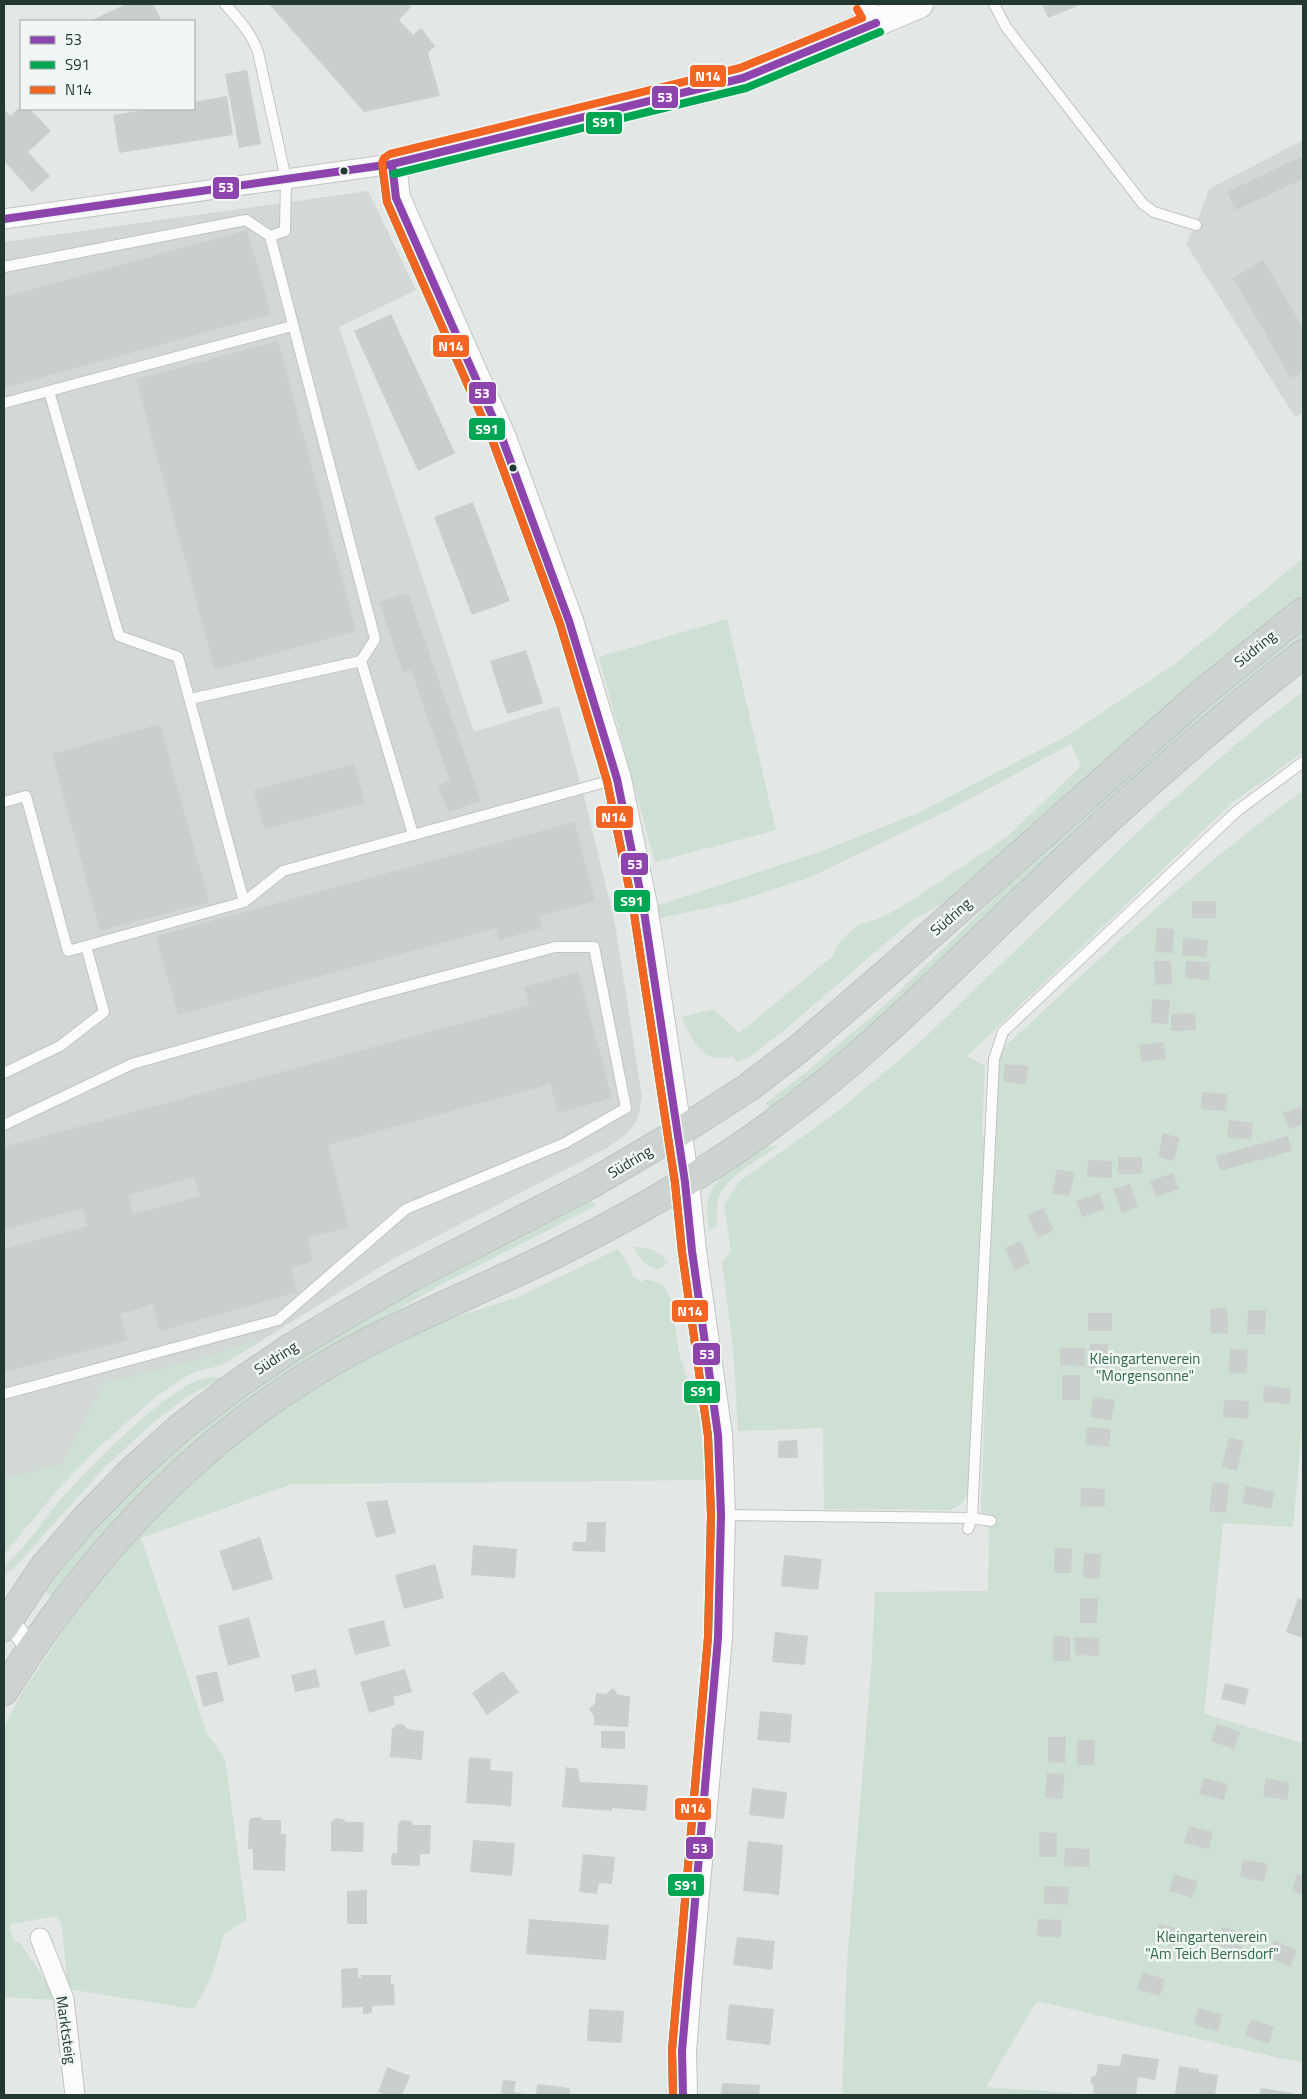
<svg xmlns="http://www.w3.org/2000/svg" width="1307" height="2099" viewBox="0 0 1307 2099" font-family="'Titillium Web',sans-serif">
<rect width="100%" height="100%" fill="#e3e7e5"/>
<path fill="#d1d8d5" d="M1303,140V413L1295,417L1186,244L1196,225L1209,189Z
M368,191L416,290L339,327L474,732L559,706L586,804L615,924L642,1097L639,1114L634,1125L624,1136L607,1148L393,1259L222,1365L193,1372L163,1390L99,1447L57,1490L4,1554V242Z"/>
<path fill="#cedfd3" d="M1303,558V597L1254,634L954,897L910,922L788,1027L749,1057L737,1062L733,1056C704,1066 691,1040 682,1017L714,1009L739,1033L832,957L840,941L858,925L881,918L909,902L1008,836L1081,766L1071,744L951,809L811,877L735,902L656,919V906L817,853L916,814L1067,736L1179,661Z
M727,619L776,830L655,862L599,657Z
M1303,627V639L1242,687L910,994L772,1111L766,1103L804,1074L885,1005L1067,828L1140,761Z
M1303,691V752L1232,803L967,1056L985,1066L982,1131L986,1151L968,1494L961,1504L950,1510L824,1509L823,1428L738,1431L733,1346L722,1263L731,1251L724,1205L740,1181L833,1115L916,1046L1161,810L1242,739Z
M1303,791V1418L1293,1527L1223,1523L1204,1714L1303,1743V2062L1279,2058L1037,2001L986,2087L1073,2093V2095H842L847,1963L872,1658L875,1592L988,1591L989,1531L981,1512L997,1054C1096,962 1194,869 1303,791Z
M761,1146H778C759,1160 728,1174 719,1197C716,1206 717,1216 717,1225L709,1231C709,1223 707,1215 707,1207C709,1178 740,1161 761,1146Z
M591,1199L596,1206L440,1285L334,1347L56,1600L44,1590L75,1552L137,1485L204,1425L274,1373L435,1278Z
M633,1246L654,1250L669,1262L661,1268C645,1270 640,1258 633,1246Z
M618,1249L633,1272L631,1275L642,1282L644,1279L662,1284L671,1299L679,1353L700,1419L705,1480L292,1484L141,1538L207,1734L225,1759L247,1920L224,1934L211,1978L194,2009L68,1989L62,1925L59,1918L56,1916L11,1924L9,1929L14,1940L21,1944L54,1993L56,2000L4,1997V1726L24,1690L68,1624L108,1570L173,1497L263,1422L346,1368L435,1324L518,1297Z
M264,1338L222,1365L193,1372L152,1399L99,1447L57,1490L4,1554V1479L61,1464L105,1383L208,1357Z
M210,1377L223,1378L188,1396L149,1426L102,1470L15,1567L4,1575V1566C22,1552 41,1523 56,1505C83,1474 171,1381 210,1377Z"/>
<path fill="#cacecd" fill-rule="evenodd" d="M126,4H153L162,21H90Z
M269,4H411L412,6L399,20L413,35L421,28L435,46L428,53L440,96L364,112Z
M1042,4H1082L1048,18Z
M247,70L261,144L239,148L225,74Z
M227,96L233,135L119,153L113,115L151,109H194V102Z
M21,106V109H30L51,131L28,152L50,176L32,192L4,161V109L10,116Z
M1303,156V179L1235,210L1227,192Z
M247,230L271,314L4,388V297Z
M1263,260L1303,328V371L1291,378L1233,278Z
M391,314L455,453L418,471L354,331Z
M278,341L356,631L215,670L136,379Z
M473,502L510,601L472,615L434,517Z
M408,593L481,801L448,812L438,785L450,781L411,670L403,672L379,602Z
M526,650L543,703L507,714L490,661Z
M160,724L209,902L100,931L52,754Z
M354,764L365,803L264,829L254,790Z
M574,822L595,901L539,916L542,928L499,940L496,928L178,1015L156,936Z
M1192,901H1216V918H1192Z
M1157,928L1174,929L1173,953L1155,952Z
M1183,938L1208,940L1206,957L1182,955Z
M1154,961H1171L1172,984L1155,985Z
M1186,961L1210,962L1209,980L1185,978Z
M578,972L612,1098L558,1113L550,1084L328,1145L349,1227L307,1238L313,1261L291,1268L297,1292L160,1331L153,1304L120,1314L128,1340L4,1372V1249L88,1226L83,1208L4,1230V1147L529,1005L524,987ZM194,1177L200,1196L133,1214L128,1195Z
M1152,999L1170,1000L1168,1024L1151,1023Z
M1195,1013L1196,1030L1171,1031V1014Z
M1164,1042L1166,1059L1141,1062L1139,1045Z
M1005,1064L1028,1066L1026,1084L1003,1082Z
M1202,1092L1227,1094L1226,1111L1201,1109Z
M1303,1106V1124L1289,1129L1283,1113Z
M1229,1120L1253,1123L1251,1140L1227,1137Z
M1163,1133L1180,1138L1174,1161L1158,1157Z
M1288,1136L1292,1151L1220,1171L1216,1156Z
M1118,1157H1142V1174H1118Z
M1088,1160L1112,1161V1178L1087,1177Z
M1057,1169L1075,1173L1069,1197L1052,1193Z
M1173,1173L1179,1189L1156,1197L1150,1181Z
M1130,1184L1138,1207L1122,1213L1113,1189Z
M1099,1193L1105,1209L1082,1217L1076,1201Z
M1043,1208L1054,1230L1038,1238L1027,1215Z
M1021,1241L1030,1263L1014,1270L1005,1248Z
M1227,1308L1228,1333L1211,1334L1210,1309Z
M1248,1310H1266L1265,1334H1247Z
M1088,1313H1112V1331H1088Z
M1090,1344H1108V1369L1090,1368Z
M1060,1348H1085V1366L1060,1365Z
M1230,1349L1248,1350L1246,1374L1229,1373Z
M1062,1375H1080V1400H1062Z
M1264,1386L1291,1388L1290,1404L1263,1402Z
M1093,1397L1115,1400L1111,1421L1090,1417Z
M1224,1400L1249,1401L1248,1419L1223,1417Z
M1087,1427L1111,1429L1109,1447L1085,1444Z
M1229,1437L1244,1441L1237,1471L1222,1467Z
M797,1440L798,1458H778V1441Z
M1213,1482L1229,1484L1226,1513L1209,1511Z
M1246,1486L1275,1492L1271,1509L1242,1503Z
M1081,1488L1105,1489V1507L1081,1506Z
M387,1500L396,1533L376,1538L366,1502Z
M587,1522H606L605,1552L572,1551L573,1542H586Z
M260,1537L273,1579L233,1591L219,1551Z
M473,1545L517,1549L515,1578L471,1575Z
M1055,1548L1072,1549L1071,1573H1054Z
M1084,1553L1101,1554L1100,1579L1083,1578Z
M784,1555L822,1559L818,1590L781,1586Z
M435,1564L444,1598L404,1609L395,1575Z
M1080,1598H1098L1097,1623H1080Z
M1298,1598L1303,1600V1638L1286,1632Z
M249,1617L260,1657L228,1666L218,1626Z
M384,1620L390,1646L355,1655L348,1629Z
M775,1632L808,1636L805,1665L772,1662Z
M1053,1636L1070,1637V1661H1053Z
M1075,1637L1099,1638V1656L1075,1655Z
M316,1669L320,1687L295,1692L291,1675Z
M405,1669L412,1692L393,1697L395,1705L369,1713L360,1682Z
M217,1671L224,1701L203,1707L196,1676Z
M503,1671L519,1692L487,1715L472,1693Z
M1225,1683L1249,1689L1245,1705L1221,1699Z
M613,1688L618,1695L630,1696L628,1727L594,1725V1716L589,1709L595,1703L596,1693L606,1694Z
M760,1711L792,1714L790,1743L757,1740Z
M397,1724L404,1725L407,1729L424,1731L422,1760L390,1757L392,1729Z
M1217,1724L1240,1732L1234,1749L1211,1741Z
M601,1731H625V1749L601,1748Z
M1048,1737H1066L1065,1763L1048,1762Z
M1077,1740H1095L1094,1765H1077Z
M469,1757L491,1759L490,1770L513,1772L511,1806L466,1803Z
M566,1767L578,1769L580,1782L648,1785L646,1811L612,1808V1811L562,1807Z
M1047,1773L1065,1774L1062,1799L1045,1797Z
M1204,1778L1228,1784L1224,1800L1199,1794Z
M1266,1778L1290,1783L1287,1800L1263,1796Z
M752,1788L787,1792L784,1819L749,1815Z
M260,1817L263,1820H281V1834H286L285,1871L253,1870V1849H248L249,1820L251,1818Z
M336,1818L343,1819L346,1822H364L363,1852L331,1851V1822Z
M402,1820L411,1821L413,1825H431L430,1854H420V1866L391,1865L392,1853H397L398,1824Z
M1189,1826L1213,1832L1209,1849L1184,1843Z
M1039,1832L1057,1833V1857H1039Z
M473,1840L515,1843L512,1876L470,1872Z
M748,1841L783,1845L779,1895L743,1891Z
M1065,1848L1090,1849L1089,1867L1064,1866Z
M583,1854L615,1857L612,1884L599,1883L597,1894L579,1892Z
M1243,1859L1268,1864L1264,1882L1240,1877Z
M1297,1874L1303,1876V1894L1292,1891Z
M1174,1875L1198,1881L1192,1898L1169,1891Z
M1044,1886L1069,1887L1068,1905L1044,1903Z
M367,1890V1924H347V1891Z
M529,1919L609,1925L606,1960L526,1954Z
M1038,1919L1062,1920L1061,1938L1037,1936Z
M1159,1924L1183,1930L1179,1947L1155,1941Z
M1222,1927L1246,1933L1241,1951L1217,1945Z
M737,1937L775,1941L772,1970L733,1965Z
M1274,1941L1297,1950L1290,1967L1267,1957Z
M358,1968V1978H361V1975H391V1984H394L395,2005L372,2006V2013L363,2014V2007L342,2008L341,1969Z
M1142,1972L1165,1979L1160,1996L1137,1989Z
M729,2004L774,2009L770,2045L726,2040Z
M1198,2008L1222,2014L1218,2031L1194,2025Z
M589,2009L624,2011L622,2043L587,2041Z
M1251,2019L1274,2027L1269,2044L1245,2036Z
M1122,2054L1159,2059L1155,2080L1138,2077L1136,2095H1093L1094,2087L1091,2082V2077L1096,2075L1098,2064L1120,2066Z
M1179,2066L1199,2069V2072L1218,2075L1215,2095H1175Z
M387,2067L410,2076L402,2095H386L378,2092Z
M503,2080L516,2081L514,2092L530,2095H501Z
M722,2083L760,2085L759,2095H721Z
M537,2084L570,2088L569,2095H536Z
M1261,2088L1292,2093L1291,2095H1259Z"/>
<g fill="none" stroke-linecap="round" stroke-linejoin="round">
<defs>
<path id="lane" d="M225,4C238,19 251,32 258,52L286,179L285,231L270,236
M994,4L1006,27L1143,204L1154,212L1196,225
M4,267L246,220L270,236L375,639L361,661L413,834
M49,391L119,636L178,657L244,902
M4,403L292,326
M190,699L361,661
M4,802L26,796L68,951L86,946
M4,1073L60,1046L104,1012L86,946L244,902L283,871L616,779
M4,1125L132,1064L371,996L555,947H594L626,1108L565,1143L406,1209L278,1320L4,1394
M722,1515L972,1518L991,1521
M968,1529L972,1518L994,1059L1003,1032L1237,811L1303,762"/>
<path id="street" d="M866,4L876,23
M4,219L392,164
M4,1616L9,1619L30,1649
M40,1938L64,1999L75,2095"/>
<path id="secondary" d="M683,2095L682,2051L690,1950L718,1638L721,1515L718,1435L692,1251L685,1182L643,905L617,779L569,621L502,438L396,198L392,164L743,78L919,4"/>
<path id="primary" d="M4,1627L43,1568L86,1518L132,1471L181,1427L239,1383L292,1347L347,1314L411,1277L591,1184L676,1134L749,1087L801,1047L903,959L1200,695L1303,612
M4,1691C88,1557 196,1439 335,1360C405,1320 482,1290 555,1254C633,1215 710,1171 779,1119C871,1052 948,971 1030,893C1117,809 1208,728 1303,654"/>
</defs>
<use href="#lane" stroke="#c0c4c2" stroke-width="12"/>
<use href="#street" stroke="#c0c4c2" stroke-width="21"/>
<use href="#secondary" stroke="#bfc5c2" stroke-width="30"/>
<use href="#primary" stroke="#bcc3c1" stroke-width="30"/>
<use href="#lane" stroke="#fbfbfb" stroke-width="10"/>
<use href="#street" stroke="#fbfbfb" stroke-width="19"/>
<use href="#secondary" stroke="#fbfbfb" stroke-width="28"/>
<use href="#primary" stroke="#cdd3d1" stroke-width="28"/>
<defs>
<path id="bus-1" d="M392,164L396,198L502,438L569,621L617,779L643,905L685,1182L692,1251L718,1435L721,1515L718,1638L682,2051L683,2095
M4,219L392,164L743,78L876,23"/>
<path id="bus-2" d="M382,165L387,202L493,442L560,624L607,781L633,907L675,1183L682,1252L708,1436L711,1515L708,1637L672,2050L673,2095
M394,174L746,88L880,32"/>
<path id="bus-3" d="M673,2095L672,2050L708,1637L711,1515L708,1436L682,1252L675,1183L633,907L607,781L560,624L493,442L387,202L382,163L384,158L390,154L740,68L862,18L857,9"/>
</defs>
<use href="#bus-1" stroke="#f0f6f4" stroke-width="11"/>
<use href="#bus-2" stroke="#f0f6f4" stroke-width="11"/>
<use href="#bus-3" stroke="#f0f6f4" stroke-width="11"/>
<use href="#bus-1" stroke="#8e44ad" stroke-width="8"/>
<use href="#bus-2" stroke="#00a651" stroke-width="8"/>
<use href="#bus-3" stroke="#f26522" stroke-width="8"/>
</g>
<g fill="#233833" stroke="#f0f6f4" stroke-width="2">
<circle cx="344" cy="171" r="4.5"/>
<circle cx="513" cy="468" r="4.5"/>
</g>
<g text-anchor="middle" stroke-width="5" stroke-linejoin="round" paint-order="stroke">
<g font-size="15" fill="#233833" stroke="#f0f6f4">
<text transform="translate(1255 649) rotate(-39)" y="5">Südring</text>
<text transform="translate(951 917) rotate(-41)" y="5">Südring</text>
<text transform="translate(630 1162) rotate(-31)" y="5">Südring</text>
<text transform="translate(276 1358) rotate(-33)" y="5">Südring</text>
<text transform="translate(66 2030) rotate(82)" y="5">Marktsteig</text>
</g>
<g font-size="15" fill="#336949" stroke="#f0f6f4">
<text x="1145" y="1364">Kleingartenverein<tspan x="1145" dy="17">"Morgensonne"</tspan></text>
<text x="1212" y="1942">Kleingartenverein<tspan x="1212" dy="17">"Am Teich Bernsdorf"</tspan></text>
</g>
</g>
<g stroke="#f0f6f4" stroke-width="2">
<rect x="689" y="64" width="38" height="24" rx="5" fill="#f26522"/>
<rect x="651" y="85" width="28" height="24" rx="5" fill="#8e44ad"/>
<rect x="585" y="111" width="38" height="24" rx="5" fill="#00a651"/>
<rect x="212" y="176" width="28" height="24" rx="5" fill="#8e44ad"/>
<rect x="432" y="334" width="38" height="24" rx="5" fill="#f26522"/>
<rect x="468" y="381" width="29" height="24" rx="5" fill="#8e44ad"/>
<rect x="468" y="417" width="38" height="24" rx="5" fill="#00a651"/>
<rect x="595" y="805" width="39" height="24" rx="5" fill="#f26522"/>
<rect x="620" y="852" width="29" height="24" rx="5" fill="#8e44ad"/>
<rect x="613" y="889" width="38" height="24" rx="5" fill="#00a651"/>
<rect x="671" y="1299" width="38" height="24" rx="5" fill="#f26522"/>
<rect x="692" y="1342" width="29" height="24" rx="5" fill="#8e44ad"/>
<rect x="683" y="1380" width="38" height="24" rx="5" fill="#00a651"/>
<rect x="674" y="1797" width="38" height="24" rx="5" fill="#f26522"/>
<rect x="685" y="1836" width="29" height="24" rx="5" fill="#8e44ad"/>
<rect x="667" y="1873" width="38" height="24" rx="5" fill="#00a651"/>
</g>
<g font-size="14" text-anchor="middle" font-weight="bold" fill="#fff">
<text x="708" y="81">N14</text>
<text x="665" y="102">53</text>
<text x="604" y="127">S91</text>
<text x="226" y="192">53</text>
<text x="451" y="351">N14</text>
<text x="482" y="398">53</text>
<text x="487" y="434">S91</text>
<text x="614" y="822">N14</text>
<text x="635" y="869">53</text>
<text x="632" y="906">S91</text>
<text x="690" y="1316">N14</text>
<text x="707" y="1359">53</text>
<text x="702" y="1396">S91</text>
<text x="693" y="1813">N14</text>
<text x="700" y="1853">53</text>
<text x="686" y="1890">S91</text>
</g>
<rect width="1307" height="2099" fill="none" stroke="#233833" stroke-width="10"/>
<rect x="20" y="20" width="175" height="90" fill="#f0f6f4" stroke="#9eaaa7"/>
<rect x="30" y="36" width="25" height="8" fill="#8e44ad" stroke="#9eaaa7"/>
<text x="65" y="45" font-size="15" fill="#233833">53</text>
<rect x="30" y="61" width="25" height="8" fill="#00a651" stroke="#9eaaa7"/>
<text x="65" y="70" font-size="15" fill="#233833">S91</text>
<rect x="30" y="86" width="25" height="8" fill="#f26522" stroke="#9eaaa7"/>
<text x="65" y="95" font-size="15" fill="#233833">N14</text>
</svg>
